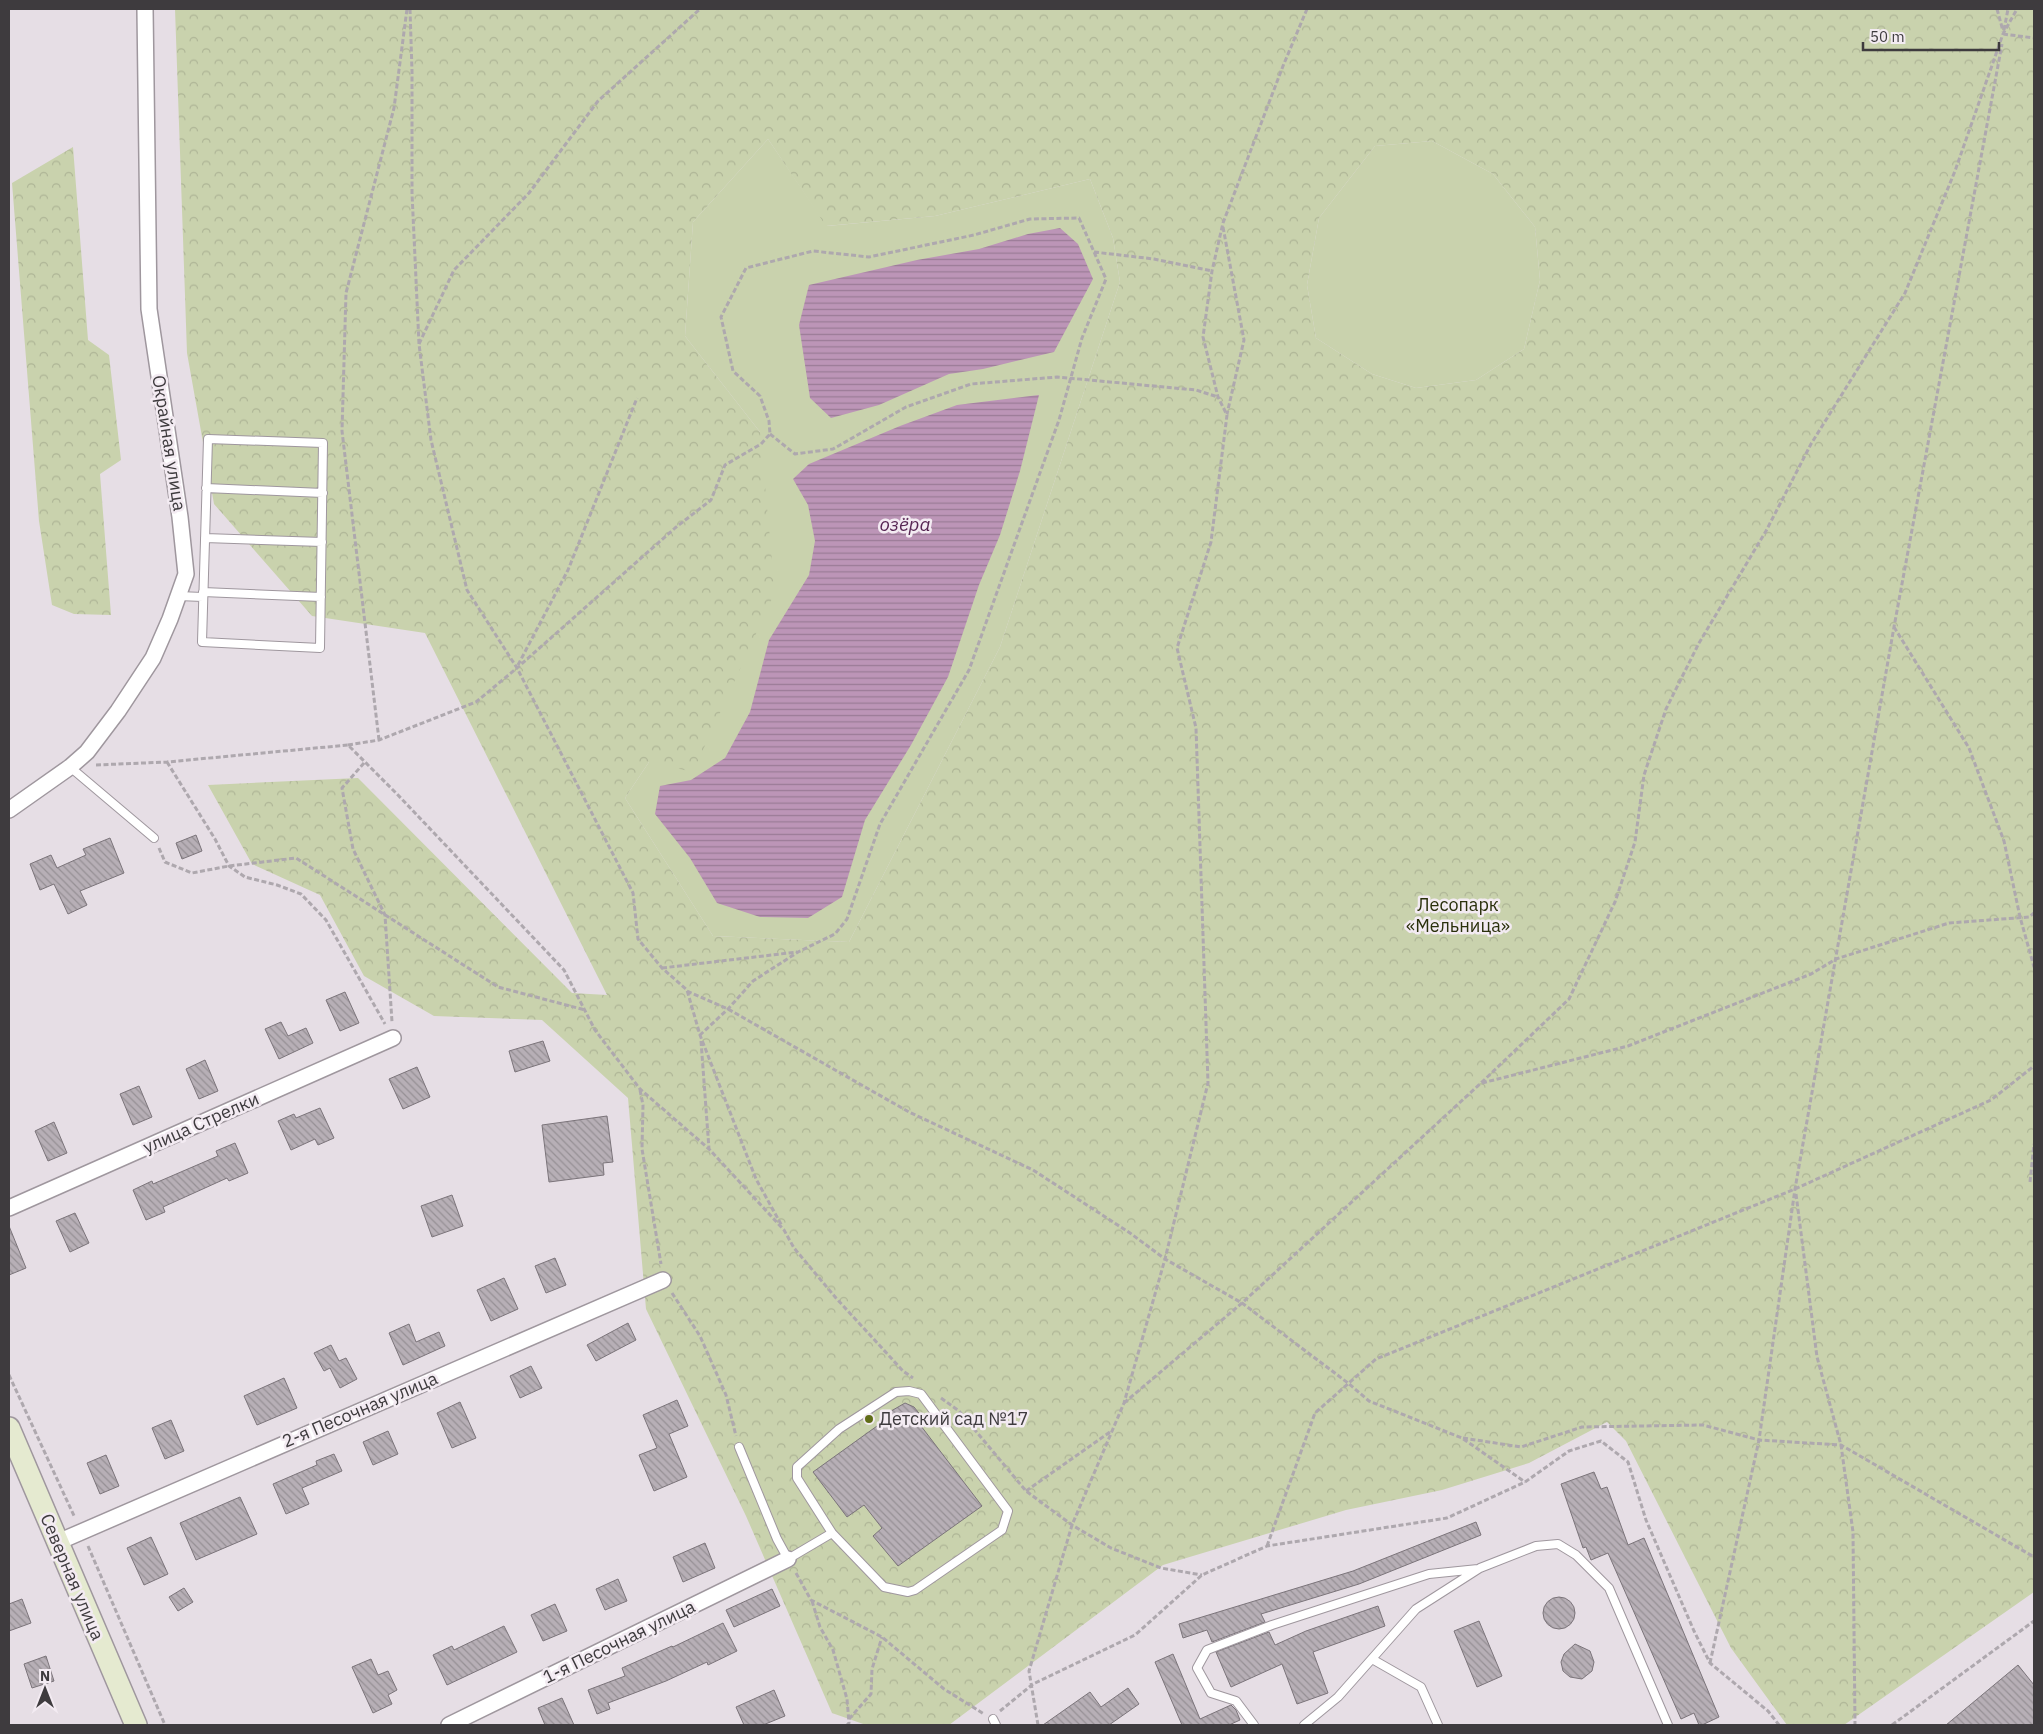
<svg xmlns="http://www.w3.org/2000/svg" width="2043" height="1734" viewBox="0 0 2043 1734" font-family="'IBM Plex Sans',sans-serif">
<defs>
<pattern id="forest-crowns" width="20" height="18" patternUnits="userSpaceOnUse" patternTransform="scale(1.25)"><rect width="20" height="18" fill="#c9d2ad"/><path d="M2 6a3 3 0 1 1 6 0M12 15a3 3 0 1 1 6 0" fill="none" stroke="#aeb596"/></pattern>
<pattern id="water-rules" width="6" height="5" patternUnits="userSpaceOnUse" patternTransform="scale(1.25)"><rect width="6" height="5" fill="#bc95b7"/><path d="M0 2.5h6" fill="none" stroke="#9a7b96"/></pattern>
<pattern id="building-back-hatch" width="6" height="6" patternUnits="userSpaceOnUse" patternTransform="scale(1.25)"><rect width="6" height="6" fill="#b7afb6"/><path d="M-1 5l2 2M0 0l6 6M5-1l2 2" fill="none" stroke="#969095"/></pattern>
</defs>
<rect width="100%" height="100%" fill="#e6dee5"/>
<path fill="#c9d2ad" d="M768,139L827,226L935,216L1090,179L1113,238L1120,282L1000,647L849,942L713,936L625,798L649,762L760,432L685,336L693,222Z
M1432,141L1493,174L1535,227L1540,280L1524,349L1476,380L1416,388L1372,374L1316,338L1307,285L1319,218L1375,146Z"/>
<path fill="url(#forest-crowns)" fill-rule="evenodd" d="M175,9H2034V1592L1844,1725H1787L1731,1648L1626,1441L1607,1422L1529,1463L1442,1490L1346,1510L1163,1565L949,1725H866L832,1713L746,1516L646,1309L628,1098L542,1020L434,1016L364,976L320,895L252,864L208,785L358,778L572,993L607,995L425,633L312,616L214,504L187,353ZM768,139L826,226L935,216L1090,179L1113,238L1120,282L1000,647L849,942L713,936L625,798L649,762L693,772L775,592L760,432L685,336L693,222ZM1432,141L1493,174L1535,227L1540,280L1524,349L1476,380L1416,388L1372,374L1316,338L1307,285L1319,218L1375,146Z
M73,147L88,340L109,355L121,460L100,474L111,615L74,614L52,605L39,521L12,183Z"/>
<path fill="url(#water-rules)" d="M1060,228L1078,244L1093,279L1054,352L983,369L949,374L879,405L831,418L810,398L799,325L809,285L917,260L979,249L1028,234Z
M1039,395L1020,471L1000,535L979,585L948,677L911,745L865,820L842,897L808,918L760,917L717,903L690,858L655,814L660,786L691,780L725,758L750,712L769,640L809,575L815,541L808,505L793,479L809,464L900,426L957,405Z"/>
<path fill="url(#building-back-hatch)" stroke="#7b747a" d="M196,835L202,851L182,859L176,843Z
M110,838L124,873L80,891L87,905L68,914L54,884L40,890L30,864L51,855L57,868L86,855L83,849Z
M345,992L359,1023L340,1031L326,1000Z
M281,1022L288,1036L306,1028L313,1043L279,1059L265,1029Z
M543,1041L550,1061L515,1072L509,1051Z
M205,1060L218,1091L199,1099L186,1069Z
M417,1067L430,1097L403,1109L389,1079Z
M139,1086L152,1117L133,1125L120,1094Z
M320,1108L334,1138L318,1145L315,1139L291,1150L278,1121L294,1114L296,1118Z
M607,1116L613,1162L603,1163L604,1175L549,1182L542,1125Z
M54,1122L67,1153L48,1161L35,1131Z
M235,1143L248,1173L229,1181L227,1178L163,1207L165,1212L146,1220L133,1190L152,1181L153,1184L218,1156L216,1151Z
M452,1195L463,1226L432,1237L421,1206Z
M75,1213L89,1243L70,1252L56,1221Z
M9,1226L26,1268L9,1275Z
M555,1258L566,1285L546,1293L535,1266Z
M504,1278L518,1309L491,1321L477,1290Z
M628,1323L636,1340L596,1361L587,1345Z
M409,1324L416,1342L439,1332L445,1346L403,1365L389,1333Z
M331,1345L339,1361L346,1358L357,1379L340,1388L330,1368L324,1371L314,1353Z
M531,1366L542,1388L520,1398L510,1376Z
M284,1378L297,1408L257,1425L244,1396Z
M677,1400L688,1426L669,1434L687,1477L654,1491L639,1455L657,1448L643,1415Z
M460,1402L476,1438L452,1448L437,1413Z
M905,1403L914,1407L922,1417L921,1426L982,1506L898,1566L873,1536L882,1528L864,1505L847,1517L813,1472L884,1421L886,1414Z
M171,1420L184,1451L165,1459L152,1428Z
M388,1431L398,1454L373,1465L363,1442Z
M334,1454L342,1471L302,1488L309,1504L286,1514L273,1484L317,1465L316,1461Z
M106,1455L119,1486L100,1494L87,1463Z
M1594,1472L1601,1489L1607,1487L1628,1545L1644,1538L1719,1717L1702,1725H1699L1694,1713L1681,1719L1608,1553L1591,1560L1586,1547L1583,1548L1561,1484Z
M240,1497L257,1534L196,1560L180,1523Z
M1476,1522L1481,1535L1359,1584L1261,1614L1265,1622L1212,1642L1207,1630L1183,1638L1179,1624L1353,1571Z
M151,1537L168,1574L144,1585L127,1548Z
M705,1543L715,1568L683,1582L673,1557Z
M618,1579L627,1601L605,1610L596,1589Z
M184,1588L193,1602L178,1611L169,1597Z
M772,1589L780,1606L734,1627L726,1610Z
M1543 1613a16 16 0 1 1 32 0a16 16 0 1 1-32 0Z
M22,1599L31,1623L9,1631V1604Z
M555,1604L567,1631L543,1641L531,1615Z
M1378,1606L1385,1626L1313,1652L1328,1693L1297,1704L1282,1664L1231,1687L1216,1652L1269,1632L1275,1645L1306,1631Z
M1479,1621L1502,1676L1477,1687L1454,1631Z
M723,1623L737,1651L708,1665L707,1662L666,1681L608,1703L610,1709L597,1714L588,1690L625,1676L622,1668L672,1646L673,1647Z
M504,1626L517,1652L447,1685L433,1655L452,1646L454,1650Z
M1575,1644L1590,1651L1594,1662L1592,1671L1582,1679L1570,1677L1563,1671L1561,1662L1564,1654Z
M1173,1654L1200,1719L1231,1705L1236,1710L1240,1720L1229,1725H1182L1155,1662Z
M46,1656L54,1681L32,1688L24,1664Z
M371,1659L378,1675L388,1671L397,1690L388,1695L392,1704L373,1713L352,1667Z
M2018,1665L2034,1685V1725H1946Z
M1128,1688L1139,1704L1109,1725H1043L1090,1692L1101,1707Z
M774,1690L785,1716L763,1725H744L736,1707Z
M562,1698L574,1725H545L538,1708Z"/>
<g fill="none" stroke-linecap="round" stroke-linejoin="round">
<defs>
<path id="lane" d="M208,439L323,443L320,648L202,642Z
M206,488L323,493
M205,538L322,542
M203,592L321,597
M178,596L203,597
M70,767L154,838
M739,1447L777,1539L788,1559L832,1533L797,1478V1467L839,1429L896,1392L909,1391L921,1394L1008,1511L1002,1530L915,1590L908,1592L884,1587L832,1533
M1372,1659L1421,1687L1438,1725
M993,1719L996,1725
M1254,1725L1236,1701L1211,1693L1197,1668L1207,1650L1272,1625L1429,1574L1478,1569
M1304,1725L1338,1697L1416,1609L1480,1568L1536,1546L1558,1544L1576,1555L1609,1588L1668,1725"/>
<path id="street" d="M9,810L70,767L87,752L118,711L153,658L170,619L186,574L180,517L149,309L145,9
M9,1208L393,1038
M58,1542L663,1280
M449,1725L788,1559"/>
<path id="secondary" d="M9,1428L136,1725"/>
</defs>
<use href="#lane" stroke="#9f979e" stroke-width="10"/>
<use href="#street" stroke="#9f979e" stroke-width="18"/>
<use href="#secondary" stroke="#9f979e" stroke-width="24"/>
<path stroke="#aea8ae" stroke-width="3" stroke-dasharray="5 2.5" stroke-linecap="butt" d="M410,9L412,71V193L419,344L431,440L467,590L517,668L633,893L638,939L662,968L687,990L700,1035L756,1179L782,1226
M1997,9L2003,31
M2004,30L2008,9
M2003,34L2034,38
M1223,227L1244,340L1227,414
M1094,252L1154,259L1212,271
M419,344L454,270L529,193L598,101L700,9
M770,434L795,454L833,449L906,407L971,384L1057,377L1196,390L1218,397
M1894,627L1969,748L2004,841L2020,917L2034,967
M518,665L568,570L637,398
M379,740L342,431L346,293L394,108L407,9
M348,745L379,740L476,702L517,668L675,528L711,500L725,465L761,444L770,434L769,421L760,396L733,371L721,317L746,268L813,251L869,257L974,235L1030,219L1079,218L1106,279L1082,338L1059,420L969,670L880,824L847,919L835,934L798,952L753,981L728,1009L700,1035
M167,762L215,839L229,866L245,877L277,885L301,894L326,920L385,1024
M364,763L342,788L353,849L385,915L392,1022
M96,765L167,762L348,745L397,794L564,970L595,1030L640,1089L709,1149L784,1230L794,1248L836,1298L903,1371L913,1378
M159,848L165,862L192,873L229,866L296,858L498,987L585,1010
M662,968L797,952
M687,991L728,1009L909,1112L1033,1170L1130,1233L1165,1259L1242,1303L1348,1383L1369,1401L1462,1438L1525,1482
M701,1041L709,1149
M1482,1083L1628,1046L1811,974L1836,959L1949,923L2029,917L2034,913
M640,1090L643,1105L642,1149L661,1264
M2030,1182L2034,1144
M1796,1194L1817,1357L1841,1445L1853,1532L1855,1725
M672,1293L700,1336L726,1395L736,1436
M9,1375L75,1518
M941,1398L959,1411L1026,1491L1072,1525L1111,1548L1161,1568L1202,1575
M1124,1403L1242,1303L1481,1083L1569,999L1615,902L1635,842L1644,775L1666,709L1699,643L1766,531L1811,444L1905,293L1955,171L2003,34L2017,9
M1463,1438L1521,1447L1582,1427L1703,1425L1759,1440L1841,1445L2034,1557
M1026,1491L1110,1432
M88,1546L165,1725
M1267,1546L1315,1413L1376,1359L1795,1189L1991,1100L2034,1066
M796,1573L811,1600L882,1637L944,1689L984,1714
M812,1601L820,1627L833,1650L847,1699L849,1723L847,1725
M1710,1663L1759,1440L1795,1189L1894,627L2002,44
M1000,1711L1033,1684L1135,1635L1202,1575L1267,1546L1447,1518L1525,1482L1569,1451L1601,1441L1628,1462L1646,1520L1694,1631L1710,1663L1768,1711L1779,1725
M849,1719L871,1694L872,1669L882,1637
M1038,1725L1029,1671L1072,1525L1124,1403L1165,1259L1208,1083L1196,728L1177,648L1211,542L1227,415L1218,397L1203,337L1212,271L1223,223L1283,66L1307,9
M1892,1725L2034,1621"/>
<use href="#lane" stroke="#fff" stroke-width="8"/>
<use href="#street" stroke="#fff" stroke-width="15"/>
<use href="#secondary" stroke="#e5ead0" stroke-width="21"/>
</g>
<circle fill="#606d17" stroke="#f3ebf2" stroke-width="2" cx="869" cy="1419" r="5"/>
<g text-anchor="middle" stroke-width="5" stroke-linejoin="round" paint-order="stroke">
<g font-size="18" fill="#3e3b3e" stroke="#f3ebf2">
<text transform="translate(169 443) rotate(81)" y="6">Окрайная улица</text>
<text transform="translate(201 1123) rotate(-24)" y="6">улица Стрелки</text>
<text transform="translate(360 1410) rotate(-23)" y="6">2-я Песочная улица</text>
<text transform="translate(72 1577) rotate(67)" y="6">Северная улица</text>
<text transform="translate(619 1642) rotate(-26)" y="6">1-я Песочная улица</text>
</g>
<g font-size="18" fill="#2a300b" stroke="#f3ebf2">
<text x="1458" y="911">Лесопарк<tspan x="1458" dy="21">«Мельница»</tspan></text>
</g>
<g font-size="18" fill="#3e3b3e" stroke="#f3ebf2" text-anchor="start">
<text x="879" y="1425">Детский сад №17</text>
</g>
<g font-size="19" font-style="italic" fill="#572653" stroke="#f3ebf2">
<text x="905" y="531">озёра</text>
</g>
</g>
<rect width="2043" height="1734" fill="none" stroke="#3e3b3e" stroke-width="20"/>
<g transform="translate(45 1689)" stroke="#f3ebf2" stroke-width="4" paint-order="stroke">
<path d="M0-4L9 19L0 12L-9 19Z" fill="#3e3b3e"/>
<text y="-8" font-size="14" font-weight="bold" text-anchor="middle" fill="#3e3b3e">N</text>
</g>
<path d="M1863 42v8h136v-8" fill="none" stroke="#3e3b3e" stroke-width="2.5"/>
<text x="1870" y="42" font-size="15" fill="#3e3b3e" stroke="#f3ebf2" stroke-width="4" paint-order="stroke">50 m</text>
</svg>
